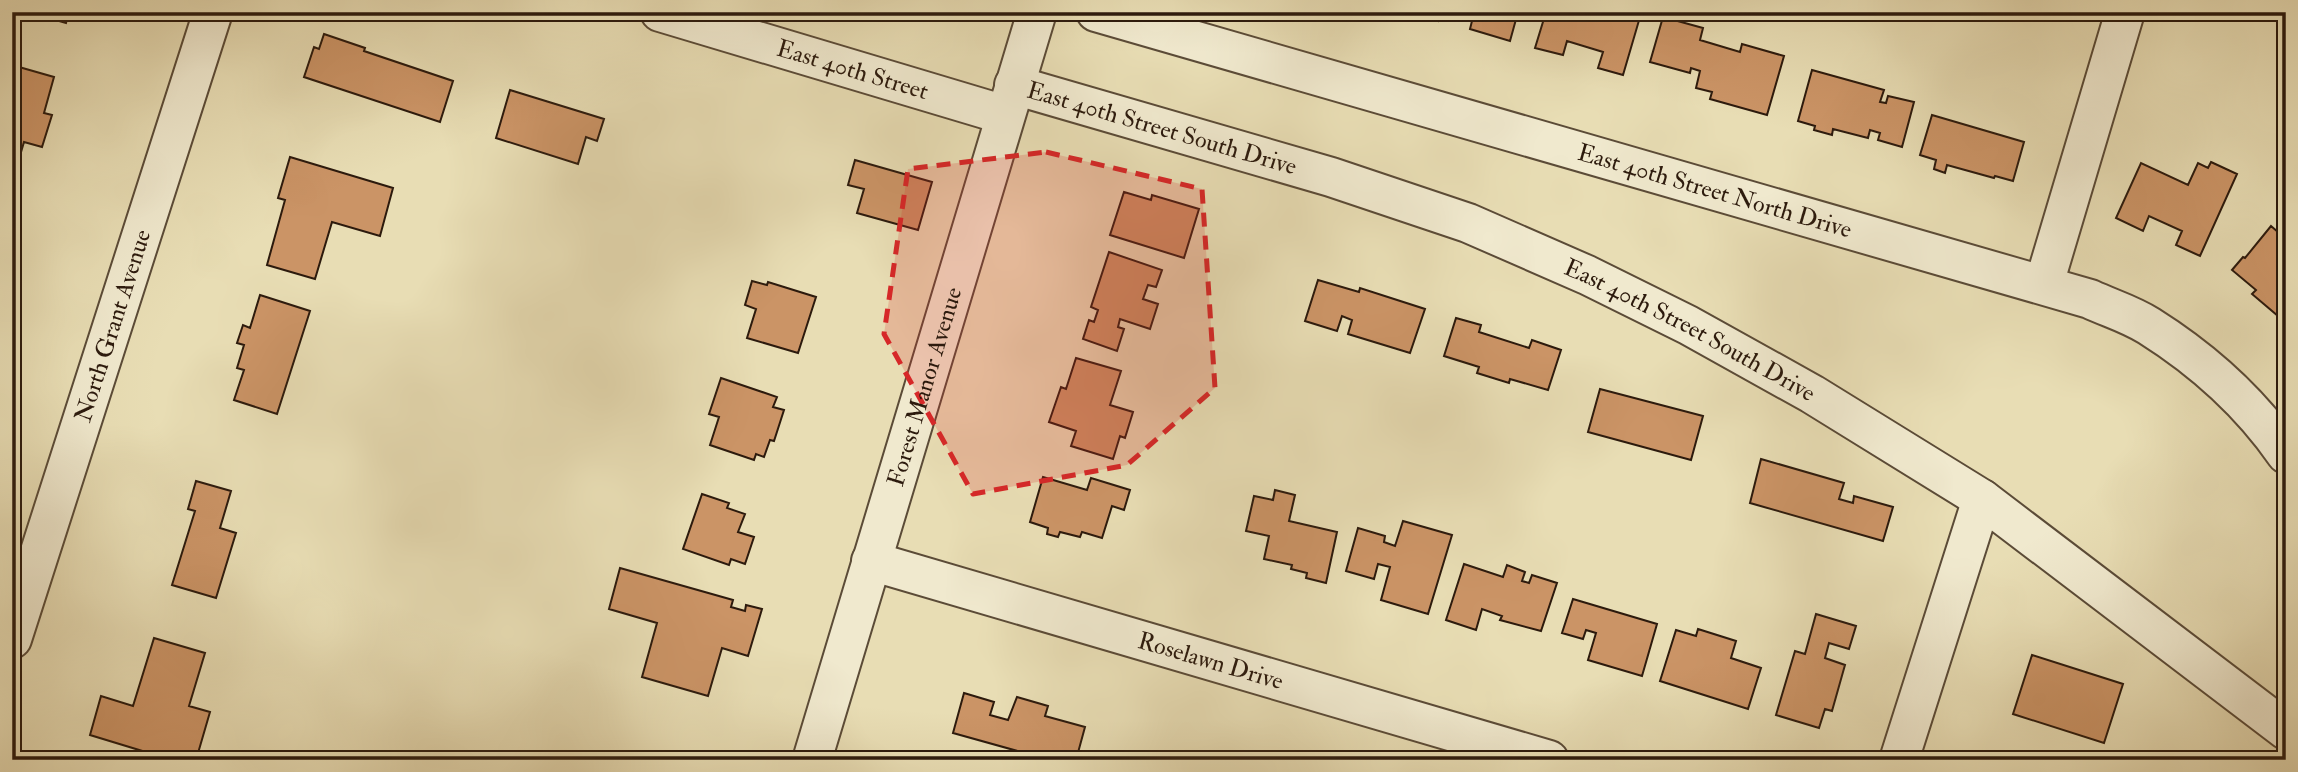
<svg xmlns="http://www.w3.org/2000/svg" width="2298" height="772" viewBox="0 0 2298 772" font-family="'IM FELL Double Pica',serif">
<rect width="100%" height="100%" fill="#e8ddb4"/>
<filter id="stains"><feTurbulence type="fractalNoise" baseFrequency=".00286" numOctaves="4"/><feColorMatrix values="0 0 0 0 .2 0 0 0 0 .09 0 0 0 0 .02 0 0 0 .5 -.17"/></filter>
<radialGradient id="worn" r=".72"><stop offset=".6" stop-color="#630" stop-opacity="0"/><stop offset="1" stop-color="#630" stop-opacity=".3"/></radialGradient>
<path fill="#cb9466" stroke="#2c1a0d" stroke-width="2" d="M28,12H69L66,23Z
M1408,12H1440L1438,21Z
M1471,12H1518L1510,41L1470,29L1474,13Z
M1546,12H1625L1640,17L1623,75L1598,68L1603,52L1567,41L1563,55L1535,48Z
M1663,17L1703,28L1700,40L1740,52L1742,44L1784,56L1767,115L1710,99L1712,92L1696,88L1700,71L1691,68L1690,73L1650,62Z
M324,34L365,48L364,51L453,81L440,122L304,77L314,47L319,49Z
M12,65L54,77L44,113L52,115L42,147L24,142L14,176H12Z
M1812,70L1884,90L1880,102L1886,103L1888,96L1914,102L1902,147L1878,140L1880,133L1870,130L1868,138L1833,129L1832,135L1814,130L1815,126L1798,121Z
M510,90L604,119L597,141L586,137L578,164L496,138Z
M1932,115L2024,142L2013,181L1995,176L1994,178L1947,165L1945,173L1934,169L1936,160L1920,155Z
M290,157L393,188L380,236L332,222L315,279L267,265L285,200L278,198Z
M855,160L932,182L918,230L857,213L864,189L848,185Z
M2211,162L2237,174L2200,256L2176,245L2182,231L2149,216L2143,231L2116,218L2141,163L2188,185L2198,163L2208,168Z
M1124,192L1151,200L1152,195L1199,209L1184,258L1110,235Z
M2271,226L2286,239V306L2278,316L2252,294L2256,290L2232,270L2243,257L2245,258Z
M1109,252L1162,270L1156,287L1148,285L1143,299L1158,304L1150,329L1120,319L1118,327L1124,329L1117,351L1083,339L1089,320L1094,322L1098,310L1091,307Z
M1318,280L1359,292L1360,288L1425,309L1410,353L1348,334L1352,320L1342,316L1337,331L1305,321Z
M752,281L767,285L768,282L816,297L798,353L747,338L756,309L745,305Z
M260,295L310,311L277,414L234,400L244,370L237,368L244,345L237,343L243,325L250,328Z
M1456,318L1481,325L1479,332L1529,348L1532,340L1561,350L1548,390L1510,379L1509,383L1477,373L1479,367L1444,356Z
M1076,358L1121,371L1110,405L1133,412L1125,438L1120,436L1113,459L1071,446L1076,431L1049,422L1061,387L1066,389Z
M721,378L777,397L773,407L784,410L774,441L770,440L764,457L756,454L754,460L710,445L719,417L709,414Z
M1600,389L1703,416L1691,460L1588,432Z
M1761,459L1844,483L1839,499L1853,503L1854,496L1893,507L1883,541L1750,503Z
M1043,477L1087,490L1091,478L1130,490L1124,510L1112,506L1102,538L1082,532L1080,537L1060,532L1058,537L1047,534L1048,528L1030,522Z
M196,481L231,491L220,528L236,533L216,598L172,585L195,511L188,509Z
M1275,490L1295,495L1289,521L1337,532L1326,583L1306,578L1307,573L1291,569L1292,565L1264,559L1269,536L1246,531L1254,496L1273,500Z
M702,494L729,503L727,508L745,514L738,532L754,537L745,564L731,559L729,565L683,549Z
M1403,521L1452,535L1428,614L1381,600L1390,567L1378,564L1374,579L1346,571L1358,528L1385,536L1384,542L1395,546Z
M1464,564L1503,577L1507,565L1525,572L1522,581L1529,583L1532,575L1557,583L1541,631L1500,620L1502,616L1482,609L1476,630L1446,620Z
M620,568L733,600L731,607L745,611L746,605L762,609L748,656L722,648L708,696L642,677L657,623L609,609Z
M1573,599L1657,624L1642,676L1588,660L1596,633L1586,630L1583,639L1562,633Z
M1816,614L1856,626L1849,649L1829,643L1825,658L1845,665L1832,711L1825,709L1819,728L1776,715L1795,651L1805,654Z
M1698,629L1736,641L1731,658L1761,668L1748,709L1660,681L1676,630L1696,636Z
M154,638L205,653L189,706L210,712L196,760L175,754L172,760L90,735L101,696L133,706Z
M2032,655L2123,684L2104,743L2013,714Z
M964,693L994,702L990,715L1008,720L1017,697L1048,706L1045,716L1085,727L1076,760H1050L953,733Z"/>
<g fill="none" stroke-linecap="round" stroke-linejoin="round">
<defs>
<g id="minor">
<path id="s1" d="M660,12L1005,115"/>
<path id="s2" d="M1096,12L2090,299C2109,308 2130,314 2149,326C2203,360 2249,401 2286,454"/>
<path id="s3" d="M1014,85L1331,177L1468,223L1587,275L1688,325L1812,394L1982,499L2286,730"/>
<path d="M2044,284L2125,12"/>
<path id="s4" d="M871,561L1549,760"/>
<path id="s5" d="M12,639L213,12"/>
<path id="s6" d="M812,760L1037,12"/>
<path d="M1899,760L1982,499"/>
</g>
</defs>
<use href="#minor" stroke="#5b4b37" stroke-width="42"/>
<use href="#minor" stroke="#f0e9ce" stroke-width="38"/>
</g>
<path fill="#d62828" fill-opacity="0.2" stroke="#d62828" stroke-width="5" stroke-dasharray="14 9" stroke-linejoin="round" d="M1046,152L1202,189L1215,388L1127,465L973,494L884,334L908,169Z"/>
<g text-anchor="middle" stroke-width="5" stroke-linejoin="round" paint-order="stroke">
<g font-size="24" fill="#2c1a0d" stroke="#f0e9ce">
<text dy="8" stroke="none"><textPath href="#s1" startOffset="201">East 40th Street</textPath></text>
<text dy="8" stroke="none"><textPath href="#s3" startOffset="154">East 40th Street South Drive</textPath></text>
<text dy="8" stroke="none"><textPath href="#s2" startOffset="644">East 40th Street North Drive</textPath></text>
<text dy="8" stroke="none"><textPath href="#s5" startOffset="329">North Grant Avenue</textPath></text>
<text dy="8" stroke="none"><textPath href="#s3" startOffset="721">East 40th Street South Drive</textPath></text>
<text dy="8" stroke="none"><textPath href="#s6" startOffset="390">Forest Manor Avenue</textPath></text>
<text dy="8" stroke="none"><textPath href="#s4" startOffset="354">Roselawn Drive</textPath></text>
</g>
</g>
<rect width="2298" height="772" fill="none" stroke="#e8ddb4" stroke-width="42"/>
<rect x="14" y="14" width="2270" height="744" fill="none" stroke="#2c1a0d" stroke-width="3.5"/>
<rect x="21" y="21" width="2256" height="730" fill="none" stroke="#2c1a0d" stroke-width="2"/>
<rect width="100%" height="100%" filter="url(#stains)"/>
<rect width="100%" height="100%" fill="url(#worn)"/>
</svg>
